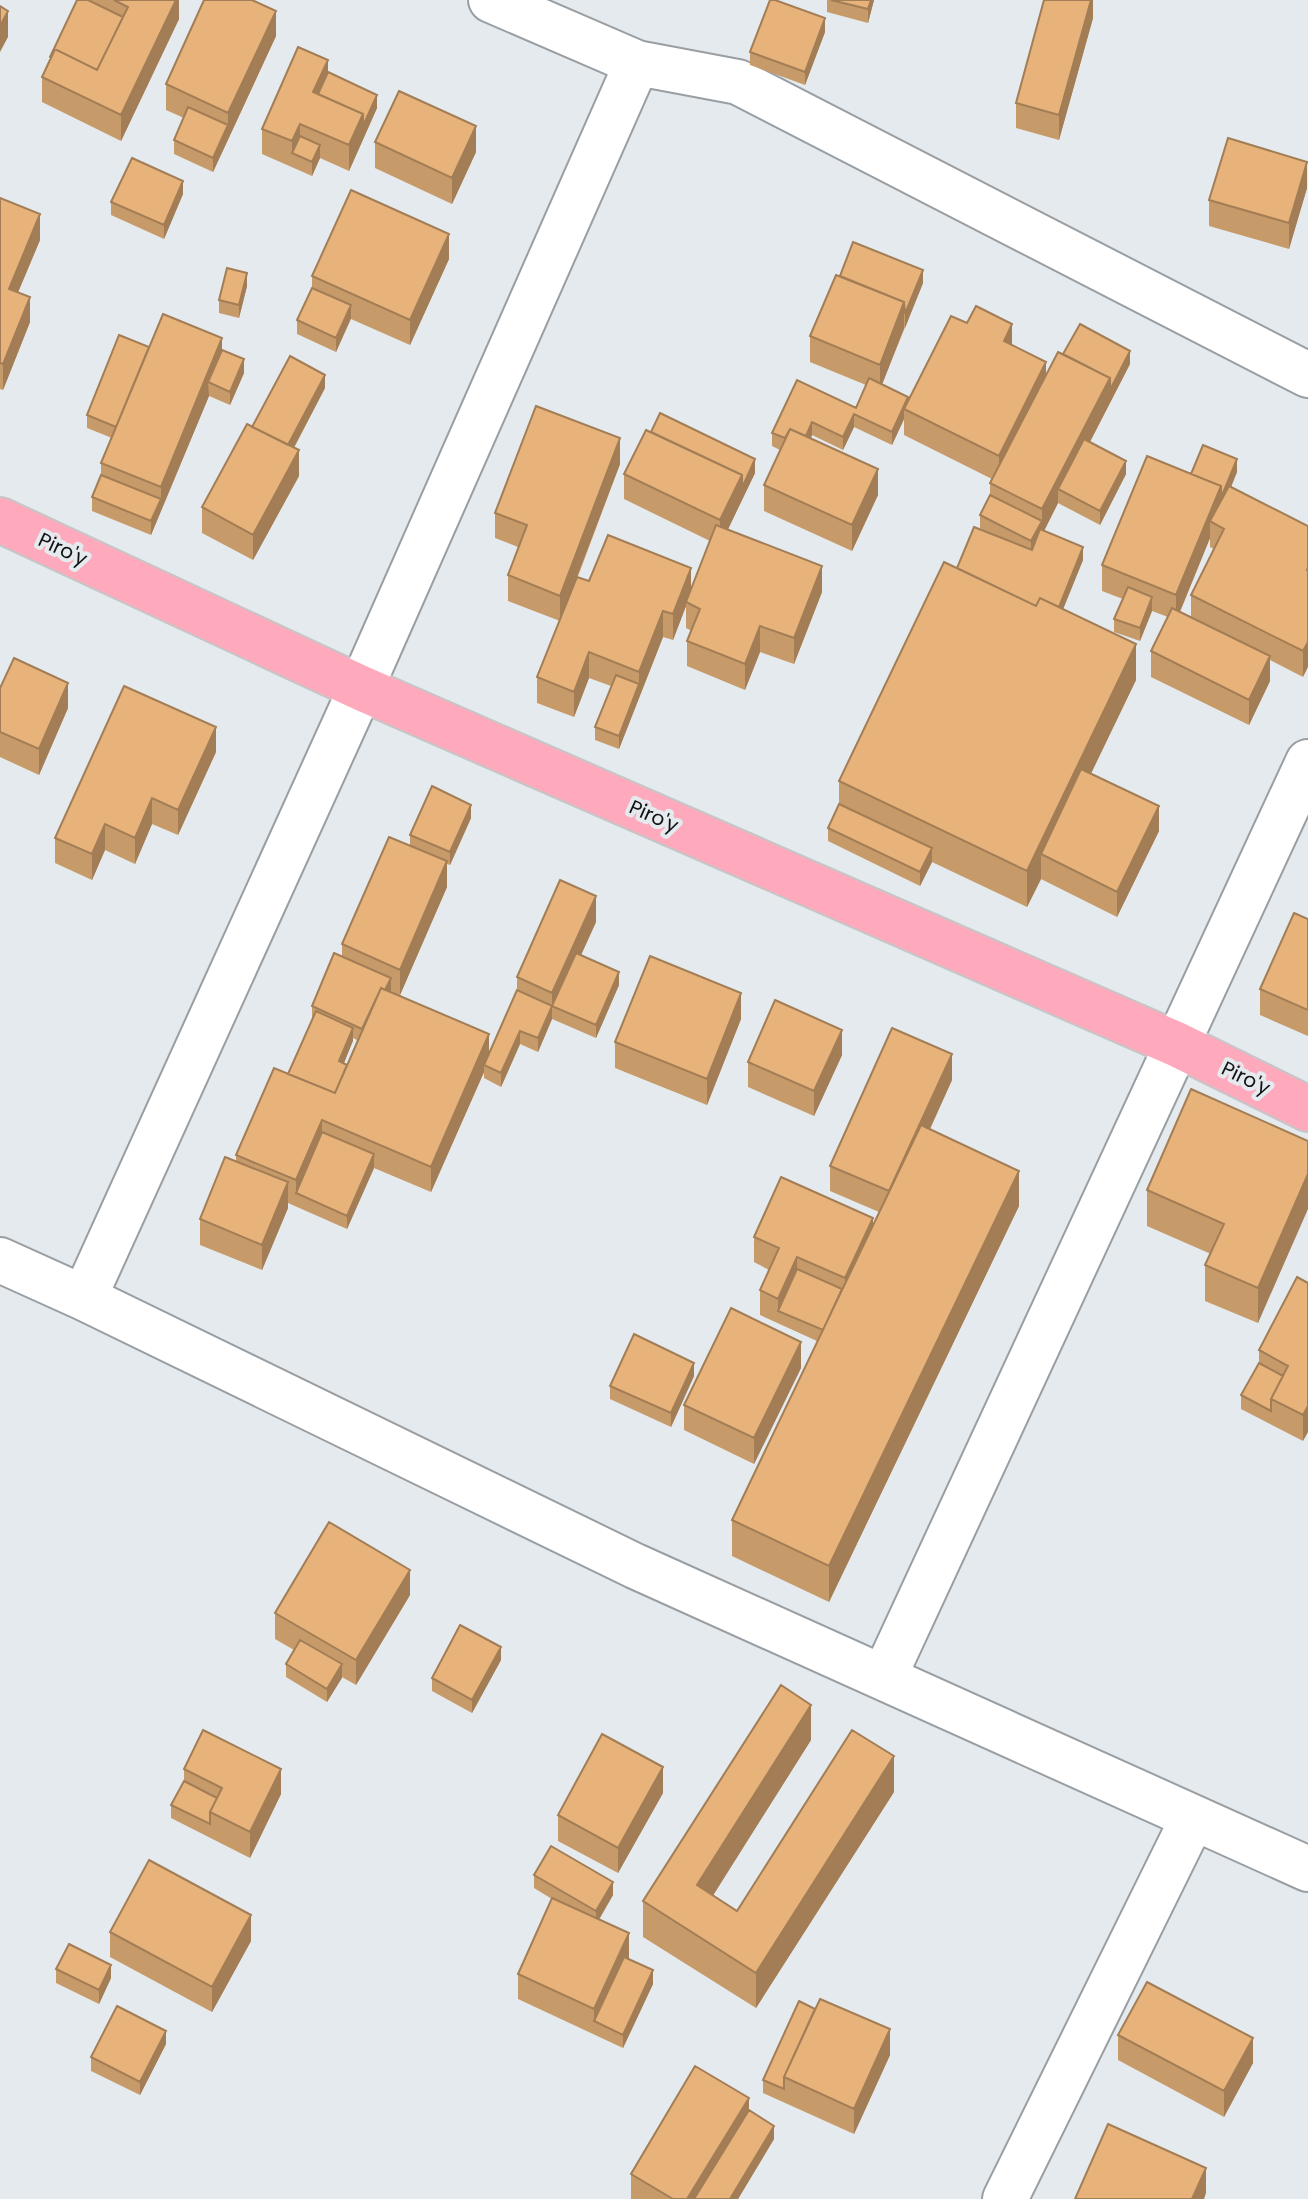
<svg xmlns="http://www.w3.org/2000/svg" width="1308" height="2199" viewBox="0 0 1308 2199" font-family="Poppins,sans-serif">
<rect width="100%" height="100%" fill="#e4eaee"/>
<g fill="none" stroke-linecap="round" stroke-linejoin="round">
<defs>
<path id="minor" d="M491,0L637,63L738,82L1308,375
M0,1260L84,1298L635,1566L1308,1869
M84,1298L361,688L637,63
M884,1677L1308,762
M1005,2199L1193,1818"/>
<path id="major" d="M0,520L361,688L1176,1044L1308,1109"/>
</defs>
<use href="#minor" stroke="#999ea2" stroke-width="48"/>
<use href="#major" stroke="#c6c6c6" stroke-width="48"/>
<use href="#minor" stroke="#fff" stroke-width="44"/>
<use href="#major" stroke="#fea9bc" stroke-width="44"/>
</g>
<path fill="#c79a69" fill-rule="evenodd" d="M91,0H179V19L121,141L42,102V77L50,60V57Z
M827,0H874L868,23L827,12Z
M1093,0V18L1059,140L1016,128V103Z
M825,32L805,85L750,65V52Z
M276,36L213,172L174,154V140L184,118L166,110V84Z
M328,72L377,108L349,171L320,158L312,176L262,154V129Z
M375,142L476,152L452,204L375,168Z
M1307,188L1289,249L1209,226V200Z
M183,194L164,239L111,215V202Z
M0,198L40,240L18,292L30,322L3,390L0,389Z
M449,259L410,345L351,319L336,352L297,334V320L312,288V276Z
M840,276L923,283L882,384L908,400L1012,345L1046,377L1063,354L1130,364L1090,442L1126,474L1100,525L1058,503L1044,531L1083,560L1063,609L1136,680L1091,773L1159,831L1117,917L1041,879L1027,907L932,862L920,886L828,841V828L839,804V781L957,568L986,532L980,528V515L990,495V483L992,479L904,435V419L892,445L854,427L843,450L812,435L811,438L878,495L852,551L764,511V485L780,450L772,446V433L856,408L866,385L810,362V336Z
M247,286L239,318L219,313V300Z
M149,347L222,350L244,373L230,405L209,396L151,535L92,511V497L101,475V463L112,438L87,428V415Z
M325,388L294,448L299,476L253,560L202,533V507L252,427Z
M620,464L577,579L589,581L691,590L710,541L624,499V474L755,473L728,529L822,592L794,664L760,652L745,690L687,666V641L692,631L686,628V606L673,640L663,637L619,749L595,740V727L611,686L589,678L574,717L537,703V677L560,621L508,601V575L518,547L495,538V513Z
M1237,472L1231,487L1308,526L1303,677L1270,660V681L1249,725L1151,677V651L1168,617L1152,611L1140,641L1114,632V619L1123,599L1102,591V565ZM1210,538V547L1214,549L1191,595V618L1180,612Z
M0,688L68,708L39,775L0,757Z
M216,752L178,835L152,824L135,864L105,850L92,880L55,863V838Z
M471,818L450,865L447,864V887L400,995L489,1052L517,990V977L596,922L581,955L619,985L596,1038L552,1019L538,1052L520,1044L501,1087L484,1078V1072L431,1192L374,1168L347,1229L288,1203V1208L262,1270L200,1245V1219L236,1161V1155L288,1074L312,1020V1006L342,957V944L410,846V835ZM353,1038L357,1040L347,1065L344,1063Z
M1308,919V1036L1260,1015V989Z
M741,1019L707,1105L615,1068V1042Z
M842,1055L814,1116L748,1087V1062Z
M952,1080L930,1129L1019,1206L829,1602L732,1556V1520L817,1341L760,1315V1290L769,1270L754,1262V1237L873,1225L879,1212L830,1191V1166Z
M1308,1141L1258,1323L1205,1301V1265L1211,1254L1147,1226V1190Z
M1308,1283L1303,1441L1241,1409V1395L1259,1363V1350Z
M801,1368L754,1464L684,1430V1405Z
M694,1376L671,1427L610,1399V1386Z
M410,1595L356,1685L342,1677L327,1702L286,1677V1664L294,1650L275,1639V1613Z
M501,1660L472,1713L432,1691V1678Z
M811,1740L713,1895L737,1911L894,1792L756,2008L643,1937V1901Z
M184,1769L281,1794L250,1858L171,1818V1805L184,1781Z
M663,1793L618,1873L558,1841V1815Z
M534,1875L613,1895L599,1920L629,1959L653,1984L623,2048L518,1999V1974L552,1899L534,1888Z
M110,1932L251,1941L212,2012L110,1957Z
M56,1969L111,1978L99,2004L56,1983Z
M1118,2035L1253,2063L1224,2117L1118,2060Z
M166,2044L140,2095L91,2071V2057Z
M890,2055L854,2134L763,2093V2080Z
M749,2110L774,2139L738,2199H631V2174Z"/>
<path fill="#a27d55" d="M176,0H179V19L121,141V115Z
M871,0H874L868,23V9Z
M1091,0H1093V18L1059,140V115Z
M8,11V37L0,52V26Z
M276,11V36L213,172V158L228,125V113Z
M825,18V32L805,85V72Z
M328,60V85L318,106L313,92Z
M377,95V108L349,171V145L363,114Z
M300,124V149L292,153V141Z
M476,126V152L452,204V178Z
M320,145V158L312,176V162Z
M1307,162V188L1289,249V223Z
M183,181V194L164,239V225Z
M40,214V240L9,314V289Z
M449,234V259L410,345V320Z
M923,270V283L905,328V314Z
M247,273V286L239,318V305Z
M30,297V322L3,390V364Z
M904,302V328L880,390V365Z
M351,305V318L336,352V338Z
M1012,324V349L1004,341Z
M222,338V363L208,382L209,396L151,535V521L161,499V487Z
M1130,351V364L1064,492L1058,489V503L1042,535V509L1110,378Z
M244,359V373L230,405V392Z
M1046,362V388L999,482V456Z
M325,375V388L283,468V454Z
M908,397V410L904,409V419L892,445V432Z
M854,414V427L843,450V437Z
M812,422V435L802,459V446Z
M620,438V464L560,621V596Z
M299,450V476L253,560V535Z
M755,459V473L720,546V520L742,475Z
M1237,459V472L1216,524L1210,521V538L1176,621V595L1221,486Z
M1126,461V474L1100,525V511Z
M878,469V495L852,551V525Z
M1042,521V535L1031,555V541Z
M1083,547V560L1051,639V625Z
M822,566V592L794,664V638Z
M691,568V593L686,602V606L673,640V614Z
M1152,597V611L1140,641V628Z
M663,611V637L619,749V736L639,686V672Z
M760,626V652L745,690V664Z
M1308,642V667L1303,677V651Z
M1136,644V680L1050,859L1041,854V879L1027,907V871Z
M589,652V678L574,717V692Z
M1270,656V681L1249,725V700Z
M68,683V708L39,775V749Z
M216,727V752L178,835V810Z
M152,798V824L135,864V838Z
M471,805V818L450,865V852Z
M1159,806V831L1117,917V892Z
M105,824V850L92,880V854Z
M932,848V862L920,886V872Z
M447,861V887L400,995V970Z
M596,896V922L557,1008L552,1006V1019L538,1052V1038L552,1006V993Z
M619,972V985L596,1038V1025Z
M391,978V991L367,1045V1031Z
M741,993V1019L707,1105V1079Z
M353,1028V1041L339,1075V1061Z
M842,1030V1055L814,1116V1091Z
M520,1031V1044L501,1087V1073Z
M489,1034V1060L484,1065V1072L431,1192V1167Z
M952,1054V1080L890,1217V1192Z
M322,1120V1146L296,1193V1180Z
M374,1154V1168L347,1229V1216Z
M1019,1171V1206L829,1602V1566Z
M1308,1174V1209L1258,1323V1288Z
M288,1182V1208L262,1270V1245Z
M873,1218V1244L845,1290V1278Z
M797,1257V1283L778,1311V1324V1299Z
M801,1342V1368L754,1464V1438Z
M694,1363V1376L671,1427V1413Z
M1308,1406V1432L1303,1441V1415Z
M410,1570V1595L356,1685V1660Z
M501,1647V1660L472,1713V1700Z
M342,1664V1678L327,1702V1689Z
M811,1705V1740L697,1921V1885Z
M894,1756V1792L756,2008V1973Z
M663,1767V1793L618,1873V1848Z
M281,1769V1794L250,1858V1832Z
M613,1882V1895L596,1924V1911Z
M251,1915V1941L212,2012V1987Z
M629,1933V1959L594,2021V2009Z
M111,1965V1978L99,2004V1990Z
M653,1970V1984L623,2048V2035Z
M890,2029V2055L854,2134V2109Z
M166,2031V2044L140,2095V2082Z
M1253,2038V2063L1224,2117V2091Z
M749,2098V2124L703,2199H687Z
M774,2126V2139L738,2199H730Z
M1206,2168V2193L1204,2199H1192Z"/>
<path fill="#e7b37a" stroke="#a27d55" stroke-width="2" d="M77,0H88L123,17L97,70L55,49L51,58L50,57Z
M114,0H176L121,115L42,77L55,49L97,70L128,7Z
M204,0H252L276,11L228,113L166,84Z
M770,0H775L825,18L805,72L750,52Z
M831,0H871L868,9Z
M1044,0H1091L1059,115L1016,103Z
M0,6L8,11L0,26Z
M298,47L328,60L313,92L363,114L349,145L300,124L292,141L262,129Z
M328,72L377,95L363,126V114L318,94Z
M399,91L476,126L452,178L375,142Z
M188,107L228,125L213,158L174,140Z
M300,136L320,145L312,162L292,153Z
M1228,138L1307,162L1289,223L1209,200Z
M132,158L183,181L164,225L111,202Z
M351,190L449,234L410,320L312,276Z
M0,198L40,214L9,289L30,297L3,364L0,363Z
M853,242L923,270L905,314L904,302L840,276Z
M227,268L247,273L239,305L219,300Z
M836,275L904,302L880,365L810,336Z
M312,288L351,305L336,338L297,320Z
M976,306L1012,324L1004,341L1046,362L999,456L904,409L951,316L967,323Z
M163,314L222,338L161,487L101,463Z
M1080,324L1130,351L1110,390V378L1063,354Z
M119,335L149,347L116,427L87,415Z
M222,350L244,359L230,392L208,382Z
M1058,352L1110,378L1042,509L990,483Z
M290,356L325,375L288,445L252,427Z
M869,378L908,397L892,432L854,414L843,437L812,422L806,436L790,429L785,438L772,433L797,380L856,408Z
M536,406L620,438L560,596L508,575L527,525L495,513Z
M660,413L755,459L742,488V475L651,432Z
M247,424L299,450L253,535L202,507Z
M790,429L878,469L852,525L764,485Z
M646,430L742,475L720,520L624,474Z
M1084,439L1126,461L1100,511L1058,489Z
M1203,445L1237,459L1221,498V486L1191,474Z
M1147,456L1221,486L1176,595L1102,565Z
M101,475L161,499L151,521L92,497Z
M1229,486L1308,526V567L1307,570L1308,571V642L1303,651L1191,595L1224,529L1210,521Z
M990,495L1042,521L1031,541L980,515Z
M716,525L822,566L794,638L760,626L745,664L687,641L700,609L686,602Z
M974,527L1032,550L1040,529L1083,547L1059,607L1040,598L1036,606L957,568Z
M608,535L691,568L673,614L663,611L639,672L589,652L574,692L537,677L577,577L589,581Z
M944,562L1036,606L1040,598L1136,644L1027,871L839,781Z
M1128,587L1152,597L1140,628L1114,619Z
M1172,608L1270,656L1249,700L1151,651Z
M14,658L68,683L39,749L0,732V688Z
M616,675L639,684L619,736L595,727Z
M124,686L216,727L178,810L152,798L135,838L105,824L92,854L55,838Z
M1081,769L1159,806L1117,892L1041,854Z
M432,786L471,805L450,852L410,835Z
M839,804L932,848L920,872L828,828Z
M389,837L447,861L400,970L342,944Z
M560,880L596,896L552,993L517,977Z
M1294,913L1308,919V1010L1260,989Z
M334,953L391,978L385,990L381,988L362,1029L312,1006Z
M576,953L619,972L596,1025L552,1006L538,1038L520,1031L501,1073L484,1065L517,990L552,1006Z
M650,956L741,993L707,1079L615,1042Z
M381,988L489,1034L431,1167L322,1120L296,1180L236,1155L274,1068L335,1093Z
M775,1000L842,1030L814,1091L748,1062Z
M316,1011L353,1028L339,1061L347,1065L335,1093L288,1074Z
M892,1028L952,1054L889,1191L830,1166Z
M1191,1089L1308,1141V1174L1258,1288L1205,1265L1224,1224L1147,1190Z
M921,1125L1019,1171L829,1566L732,1520Z
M322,1132L374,1154L347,1216L296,1193Z
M225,1157L288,1182L262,1245L200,1219Z
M781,1177L873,1218L845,1278L797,1257L778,1299L760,1290L779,1248L754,1237Z
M797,1269L842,1289L823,1330L778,1311Z
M1297,1277L1308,1283V1406L1303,1415L1271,1399L1288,1366L1259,1350Z
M731,1308L801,1342L754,1438L684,1405Z
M634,1334L694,1363L671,1413L610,1386Z
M1259,1363L1283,1376L1271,1399V1411L1241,1395Z
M329,1522L410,1570L356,1660L275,1613Z
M460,1625L501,1647L472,1700L432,1678Z
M300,1640L342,1664L327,1689L286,1664Z
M781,1685L811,1705L697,1885L737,1911L852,1730L894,1756L756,1973L643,1901Z
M203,1730L281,1769L250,1832L210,1812L222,1788L184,1769Z
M602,1734L663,1767L618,1848L558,1815Z
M184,1781L217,1798L210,1812V1824L171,1805Z
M551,1846L613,1882L596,1911L534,1875Z
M149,1860L251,1915L212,1987L110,1932Z
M552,1898L629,1933L594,2009L518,1974Z
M69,1944L111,1965L99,1990L56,1969Z
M624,1957L653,1970L623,2035L594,2021Z
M1147,1982L1253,2038L1224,2091L1118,2035Z
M820,1999L890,2029L854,2109L784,2077Z
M799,2001L815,2009L784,2077V2089L763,2080Z
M117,2006L166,2031L140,2082L91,2057Z
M695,2066L749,2098L687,2199H673L631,2174Z
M749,2110L774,2126L730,2199H694Z
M1108,2124L1206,2168L1192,2199H1075Z"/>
<g text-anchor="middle" stroke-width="8" stroke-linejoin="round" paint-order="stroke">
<g font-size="20" fill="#101213" stroke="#e4eaee">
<text transform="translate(63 549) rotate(25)" y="7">Piro'y</text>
<text transform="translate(654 816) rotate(24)" y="7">Piro'y</text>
<text transform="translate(1246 1078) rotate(26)" y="7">Piro'y</text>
</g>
</g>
</svg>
